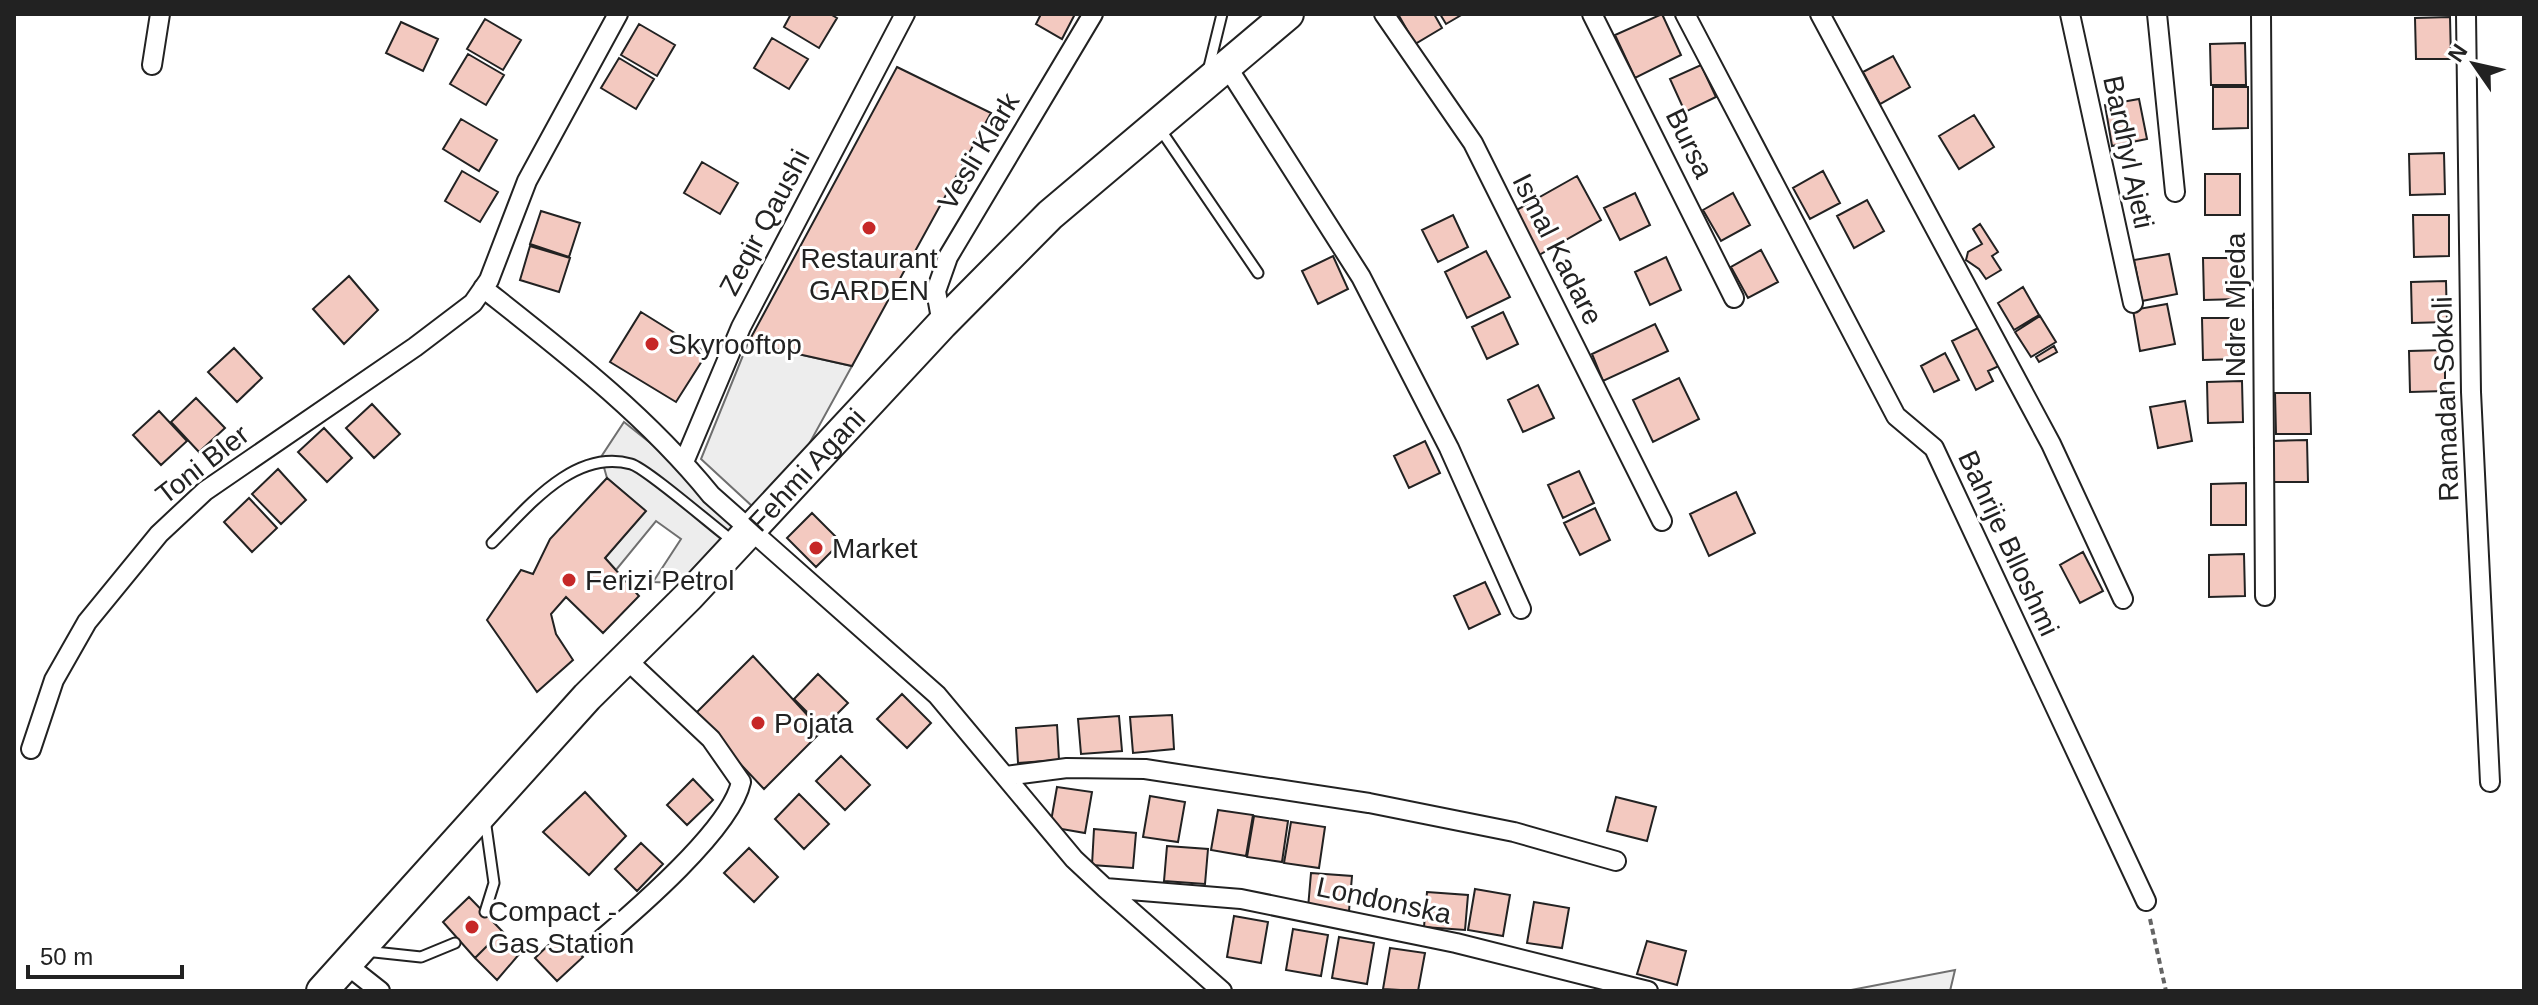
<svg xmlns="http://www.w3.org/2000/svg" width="2538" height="1005" viewBox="0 0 2538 1005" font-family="Arial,sans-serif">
<rect width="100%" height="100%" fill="#fff"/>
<path fill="#eee" stroke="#6f6f6f" stroke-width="2" d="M1955,970L1950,991H1846Z"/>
<path fill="#ededed" stroke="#6f6f6f" stroke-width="2" d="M748,343L852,366L808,446L752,506L701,459Z
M624,422L742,516L680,583L653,582L681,539L656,521L616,570L605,558L645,511L607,478L601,457Z"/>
<path fill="#f3c9c0" stroke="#222" stroke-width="2" d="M791,14H830L837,18L819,48L784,27Z
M1041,14H1075L1062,39L1036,24Z
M1398,14H1434L1442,28L1415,44Z
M1440,14H1463L1446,24Z
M1662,14L1681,55L1635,78L1615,35Z
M2450,17L2451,59H2416L2415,18Z
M485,19L521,40L503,70L467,49Z
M401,22L438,39L423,71L386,53Z
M639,24L675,45L657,76L621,55Z
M772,38L808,59L789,89L754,68Z
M2245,43L2246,85H2211L2210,44Z
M468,54L504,75L486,105L450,84Z
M1893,56L1910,87L1880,104L1863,72Z
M619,58L654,79L636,109L601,88Z
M1701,65L1716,97L1685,112L1670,79Z
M897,67L991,113L852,366L748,343Z
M2213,87H2248V128L2213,129Z
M2139,99L2147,139L2112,146L2105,105Z
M1974,115L1994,147L1959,169L1939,136Z
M461,119L497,140L479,171L443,149Z
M2444,153L2445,194L2410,195L2409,154Z
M702,162L738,183L720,214L684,193Z
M462,171L498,192L480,222L445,201Z
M1823,171L1840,203L1810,219L1793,188Z
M2205,174H2240V215H2205Z
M1577,176L1601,220L1539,255L1515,211Z
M1635,193L1650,225L1620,240L1604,208Z
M1733,193L1750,225L1721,241L1703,210Z
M1867,200L1884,231L1854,248L1837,216Z
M541,211L580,223L569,257L530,244Z
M1453,215L1468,247L1438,262L1422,230Z
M2413,215H2449V256L2414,257Z
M1980,224L1998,252L1992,256L2001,270L1986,279L1979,269L1966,260L1968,252L1982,244L1973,229Z
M530,246L570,258L559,292L520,280Z
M1761,250L1778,282L1748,298L1731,267Z
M1486,251L1510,297L1467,318L1445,272Z
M2169,254L2177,294L2142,301L2134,260Z
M1333,256L1348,289L1318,304L1302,271Z
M1666,257L1681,290L1650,305L1635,272Z
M2203,258H2238L2239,299L2204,300Z
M349,276L378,310L344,344L313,309Z
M2446,281L2447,322L2412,323L2411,282Z
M2023,287L2039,315L2014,330L1998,303Z
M2167,304L2175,344L2140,351L2133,310Z
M641,312L707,353L676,402L610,362Z
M1503,312L1518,344L1487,359L1472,327Z
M2040,316L2056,342L2031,357L2015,332Z
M2202,318H2238V359L2203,360Z
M1655,324L1668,351L1603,381L1592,354Z
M1982,326L2001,365L1988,371L1993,381L1976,390L1952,341Z
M2054,346L2057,352L2039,362L2036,357Z
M234,348L262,378L237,402L208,372Z
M2445,350V391L2410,392L2409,351Z
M1945,353L1959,380L1934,392L1921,366Z
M1679,378L1699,419L1653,442L1633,400Z
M2242,381L2243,422L2208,423L2207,382Z
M1538,385L1554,418L1523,432L1508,400Z
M2275,393H2310L2311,434H2276Z
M196,398L225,428L199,452L171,422Z
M2185,401L2192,441L2158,448L2150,407Z
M372,404L400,434L374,458L346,428Z
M159,411L187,441L161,465L133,435Z
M324,428L352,458L327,482L298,452Z
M2307,440L2308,482H2272V441Z
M1425,441L1440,473L1409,488L1394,456Z
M278,469L306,500L281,524L252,494Z
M1579,471L1594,503L1563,518L1548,485Z
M607,478L646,511L605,558L639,596L603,633L566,597L551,614L556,634L573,660L537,692L487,620L521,570L533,574L550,539Z
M2246,483V525H2211V484Z
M1736,492L1755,533L1709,556L1690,514Z
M249,498L277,528L252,552L224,522Z
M1595,508L1610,540L1580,555L1564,523Z
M812,513L841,542L816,567L787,538Z
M2083,552L2103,591L2080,603L2060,565Z
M2244,554L2245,596L2209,597V555Z
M1485,582L1500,614L1469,629L1454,596Z
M753,656L822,731L764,789L694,715Z
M818,674L848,703L823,728L794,699Z
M902,694L931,723L907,748L877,719Z
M1172,715L1174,749L1133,753L1130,717Z
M1119,716L1122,751L1081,754L1078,719Z
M1057,725L1059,760L1018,763L1016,728Z
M841,756L870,785L845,810L816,781Z
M693,779L713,800L687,825L667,805Z
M1057,787L1092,792L1085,833L1050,827Z
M585,792L626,836L589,875L543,832Z
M799,794L829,824L804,849L775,819Z
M1150,796L1185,802L1178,842L1143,837Z
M1616,797L1656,807L1647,841L1607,831Z
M1218,810L1253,815L1246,856L1211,850Z
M1254,816L1288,821L1282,862L1247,857Z
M1291,822L1325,827L1319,868L1284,863Z
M1094,829L1136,833L1133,868L1092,865Z
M641,843L663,864L637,891L615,869Z
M1167,846L1208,849L1205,884L1164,881Z
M749,848L778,877L754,902L724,873Z
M1311,873L1352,876L1349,911L1308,908Z
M1475,889L1510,895L1503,936L1468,930Z
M1427,892L1468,895L1465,930L1424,927Z
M469,897L502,931L475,958L443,922Z
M1534,902L1569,908L1562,948L1527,943Z
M1234,916L1268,922L1261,963L1227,957Z
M1293,929L1328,935L1321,976L1286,970Z
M502,931L521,952L497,980L475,958Z
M561,933L583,957L557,981L535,958Z
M1339,937L1374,943L1367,984L1332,978Z
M1647,941L1686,951L1677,985L1637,974Z
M1390,948L1425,953L1418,991L1383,989Z"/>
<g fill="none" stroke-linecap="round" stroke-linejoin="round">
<defs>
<path id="service" d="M1208,71L1222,14
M1160,129L1258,273
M492,543C527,508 574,448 631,464C646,468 715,528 734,542
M485,819L494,883L485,912
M365,951L421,957L455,943"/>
<path id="minor" d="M1384,14L1473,143L1662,521
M1592,14L1734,298
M1685,14L1896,416L1934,448L2146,901
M1820,14L2051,444L2123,599
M2070,14L2133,303
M2157,14L2175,192
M2261,14L2265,596
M2466,14L2471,392L2490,782
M152,65L160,14
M1226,65L1361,277L1449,448L1521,609
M483,288C564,352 645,414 711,495L937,695L1074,859L1105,888L1241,899L1456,943L1648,991
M942,324L936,291L948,257L1093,14
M684,462L741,327L905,14
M31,749L54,680L87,622L159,534L205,491L415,347L473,303L489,280L527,181L618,14
M1006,776L1067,768L1145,769L1369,803L1514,832L1616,861
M1105,888L1222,991
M596,944C635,911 731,829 741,782L711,739L626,659
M347,965L380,991"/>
<g id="primary">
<path id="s1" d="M322,991L587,697L689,596L942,324L1050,215L1288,14"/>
</g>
</defs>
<use href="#service" stroke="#222" stroke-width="13"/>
<use href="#minor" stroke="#222" stroke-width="22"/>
<use href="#primary" stroke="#222" stroke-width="34"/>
<path stroke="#646464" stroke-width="4" stroke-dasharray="6 4" stroke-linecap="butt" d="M2150,919L2166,991"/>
<use href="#service" stroke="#fff" stroke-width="9"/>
<use href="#minor" stroke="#fff" stroke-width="18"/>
<use href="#primary" stroke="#fff" stroke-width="30"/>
</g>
<g fill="#c62828" stroke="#fff" stroke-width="3">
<circle cx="869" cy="228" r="8"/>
<circle cx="652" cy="344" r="8"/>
<circle cx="816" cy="548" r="8"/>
<circle cx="569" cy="580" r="8"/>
<circle cx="758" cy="723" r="8"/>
<circle cx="472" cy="927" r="8"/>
</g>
<g text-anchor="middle" stroke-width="6" stroke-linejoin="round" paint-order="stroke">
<g font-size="28" fill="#222" stroke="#fff">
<text transform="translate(1690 143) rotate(64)" y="10">Bursa</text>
<text transform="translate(978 151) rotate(-59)" y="10">Vesli Klark</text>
<text transform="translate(2129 152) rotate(78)" y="10">Bardhyl Ajeti</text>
<text transform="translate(764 222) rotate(-62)" y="10">Zeqir Qaushi</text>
<text transform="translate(1558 249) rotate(63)" y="10">Ismal Kadare</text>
<text transform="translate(2235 305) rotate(-90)" y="10">Ndre Mjeda</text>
<text transform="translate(2445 399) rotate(-92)" y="10">Ramadan Sokoli</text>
<text transform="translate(202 464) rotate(-38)" y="10">Toni Bler</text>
<text dy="10" stroke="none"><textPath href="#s1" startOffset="712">Fehmi Agani</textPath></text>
<text transform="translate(2009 543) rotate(65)" y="10">Bahrije Blloshmi</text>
<text transform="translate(1384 900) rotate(12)" y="10">Londonska</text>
</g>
<g font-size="28" fill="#222" stroke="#fff" text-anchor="start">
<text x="869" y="268" text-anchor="middle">Restaurant<tspan x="869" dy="32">GARDEN</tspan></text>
<text x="668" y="354">Skyrooftop</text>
<text x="832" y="558">Market</text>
<text x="585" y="590">Ferizi Petrol</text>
<text x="774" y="733">Pojata</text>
<text x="488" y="921">Compact -<tspan x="488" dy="32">Gas Station</tspan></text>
</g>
</g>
<rect width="2538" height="1005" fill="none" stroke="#222222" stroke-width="32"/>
<g transform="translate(2474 64) rotate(304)" stroke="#ffffff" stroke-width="6" paint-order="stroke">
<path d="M0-6L14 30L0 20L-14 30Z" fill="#222222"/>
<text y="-12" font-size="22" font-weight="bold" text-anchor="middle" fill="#222222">N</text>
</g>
<path d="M28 965v12h154v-12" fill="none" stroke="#222222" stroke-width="4"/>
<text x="40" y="965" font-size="24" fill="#222222" stroke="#ffffff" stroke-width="6" paint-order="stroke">50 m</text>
</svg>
